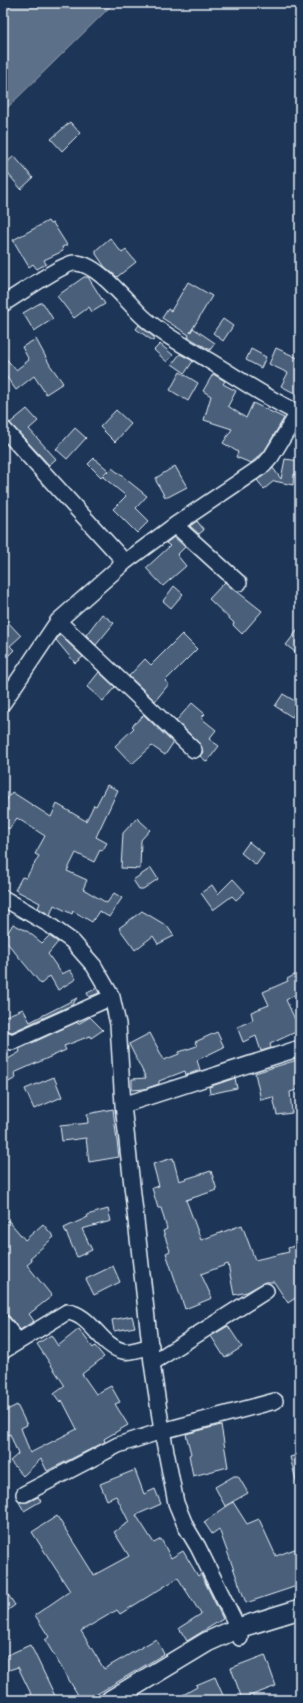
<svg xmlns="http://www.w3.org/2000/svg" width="303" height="1703" viewBox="0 0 303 1703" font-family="Sriracha,sans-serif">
<rect width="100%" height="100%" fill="#1d3557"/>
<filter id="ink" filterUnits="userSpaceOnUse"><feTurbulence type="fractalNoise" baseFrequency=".025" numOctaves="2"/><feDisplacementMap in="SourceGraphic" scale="8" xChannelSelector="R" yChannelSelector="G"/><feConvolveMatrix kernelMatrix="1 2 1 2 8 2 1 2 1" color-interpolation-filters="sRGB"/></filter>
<g filter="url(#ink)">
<path fill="#5d7089" stroke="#95a4b5" d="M3,3H114L3,112Z"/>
<path fill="#495e7a" stroke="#e8f1f8" d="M70,122L80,133L62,151L51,139Z
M14,156L33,178L21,189L3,168V166Z
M48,221L50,224L53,223L67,245L62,247L63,251L44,260L46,264L37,269L33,264L29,267L13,240Z
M110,238L122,253L126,250L136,262L117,277L105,267L96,254V250Z
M84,277H88L105,304L92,312L89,307L74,318L57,296Z
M188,282L212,296L190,333L193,328L215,343L210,350L188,337L189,335L162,318L168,309L171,311Z
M40,303H43L53,319L34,331L23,313Z
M223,319L233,326L223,341L213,333Z
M139,325L155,338L153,341L136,329Z
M36,339L50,365L63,383L46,394L34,376L16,390L3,372V355L16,370L29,360L22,347Z
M160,344L173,355L167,362L154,350Z
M276,348L300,359V396L281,386L288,373L269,364Z
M251,349L266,357L261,368L246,360Z
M180,354L193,361L185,373L172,364Z
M180,372L198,383L188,401L170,390Z
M213,374L225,381L223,384L236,391L228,406L246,418L253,403L284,418L264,452L251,463L236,457L238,452L223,443L232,429L204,420L211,396L203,391Z
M27,409L38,421L29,429L56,459L49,465L10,423Z
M116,410L131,424L115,442L100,427Z
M75,428L86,438L67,459L56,449Z
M94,458L108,470L101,477L88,464Z
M285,459L300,461V476L294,474L293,485L274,481L264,489L257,480L273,468L281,479Z
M175,466L187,487L168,497H165L156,481V478Z
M112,468L147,496L136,508L149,521L137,533L113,509L126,496L103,477Z
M197,521L204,530L199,534L190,526Z
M174,537L185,547L177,555L186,566L163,586L146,568L170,546L166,543Z
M225,582L262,611L242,634L233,625L234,623L209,599Z
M174,586L183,594L171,608L163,601Z
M102,614L114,623L96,645L86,635Z
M3,617L21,636L10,646L14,650L3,661Z
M300,627V646L295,652L286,645Z
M182,634L197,649L165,681L169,684L155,701L129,676L145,659L151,665Z
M60,635L83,657L75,663L56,640Z
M99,672L115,687L103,701L87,687Z
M283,694L300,704L292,717L275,706Z
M192,703L205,714L201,718L216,730L209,739L219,746L207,762L200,756L203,752L200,744L176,721Z
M144,715L173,743L165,755L152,746L132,764L115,746L134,728L132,726Z
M107,785L118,790L96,837L107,843L102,851L100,850L94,862L76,853L67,871L87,880L83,889L107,903L114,893L122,898L109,917L99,911L92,922L73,911L72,914L54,905L50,915L38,908L40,903L15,890L22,877L26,878L39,856L35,854L45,836L17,818L9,829L3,825V805L12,792L51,817L57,804L86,821L94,805L96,806Z
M137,818L150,830L141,840L140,869L121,868L123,833Z
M249,842L264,854L256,865L241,853Z
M151,868L158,879L143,889H139L133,880Z
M233,879L245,892L236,900L232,896L213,910L201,893L212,885L218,894Z
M142,911L167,926L174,936L158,944L153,936L135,950L119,928Z
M13,924L27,931L42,943L49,936L58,942L48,954L62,974L70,970L76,979L58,990L50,976L41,984L4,939Z
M300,972V992L286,1000L300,1030L270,1044L271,1048L261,1051L256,1036L243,1042L237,1027L253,1020L251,1012L269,1005L263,992L288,981L287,979Z
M97,988L99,993L89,997L87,993Z
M77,998L72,1005L12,1032L6,1030L3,1024V1017L23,1009L30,1022Z
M90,1017L103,1030L91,1038L90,1036L64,1046L66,1050L14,1073L16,1078L3,1085V1062L20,1052L19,1049L77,1022L78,1024Z
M217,1032L224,1047L197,1060L200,1070L186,1075L185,1071L159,1081V1084L144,1089L132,1090V1079L146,1078L129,1044L150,1033L164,1060L179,1054V1052L197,1046L195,1042Z
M300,1059V1089L290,1092L292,1113L277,1115L273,1097L261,1100L255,1073Z
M54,1077L62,1097L34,1109L25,1089Z
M235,1078L237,1088L210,1094L209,1087Z
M113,1109L119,1157L89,1162L86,1138L62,1141L60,1126L88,1123L87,1114Z
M173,1158L179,1181L211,1171L217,1190L186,1200L201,1240L242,1225L255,1260L289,1252L288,1248L300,1244V1295L288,1303L274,1282H265L247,1292L234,1295L228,1264L201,1274L212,1298L185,1309L166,1253L170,1251L163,1231L167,1229L161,1208H158L152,1188L159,1186L153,1164Z
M108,1209L111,1221L82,1229L92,1250L77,1257L64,1228L88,1217L87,1215Z
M8,1220L25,1240L43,1224L54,1237L30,1258L32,1261L27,1265L52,1296L29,1314L34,1321L20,1330L9,1316L3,1313V1259L7,1256L3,1251V1224Z
M113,1266L120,1282L94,1295L86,1279Z
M132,1316L135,1327L114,1331L112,1320Z
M228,1326L242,1347L225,1358L211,1336Z
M79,1329L93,1348L95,1346L104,1357L82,1374L96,1394L111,1386L120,1402L115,1404L128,1425L104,1439L105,1442L47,1471L41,1459L23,1476L10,1461L18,1454L10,1434L3,1437V1412L17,1405L27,1425L21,1428L30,1453L77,1429L62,1400L60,1402L54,1394L65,1386L37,1344L51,1335L58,1346Z
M221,1425L228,1467L193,1476L189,1455L191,1454L186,1434Z
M300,1454V1484H297L290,1457Z
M135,1470L144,1494L155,1489L161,1504L136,1515L154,1543L161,1539L171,1558L183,1551L198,1576L201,1574L223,1619L187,1641L179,1628L201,1614L178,1578L120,1614L117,1610L81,1631L104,1669L156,1639L164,1654L99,1693L85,1700H81L45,1640L49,1637L35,1615L70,1591L32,1532L57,1516L94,1575L129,1556L114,1532L129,1522L116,1496L107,1500L100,1484Z
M234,1476H238L248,1493L225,1506L215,1487Z
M38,1497L41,1501L24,1511L19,1502H28Z
M233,1502L247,1524L259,1519L276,1556L300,1547V1585L246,1603L219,1529L212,1534L204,1522Z
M3,1587L15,1605L3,1614Z
M30,1645L34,1652L57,1700H34L18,1667L3,1672V1657Z
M265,1655L276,1686L242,1699L231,1668Z
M215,1677L225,1700H174L197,1687L196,1685Z"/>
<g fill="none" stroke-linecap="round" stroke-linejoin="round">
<defs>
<path id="minor" d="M3,304C16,296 62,264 74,263C96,261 127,302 142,316C161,334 186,346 208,360C238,378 268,399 300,414
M3,428L125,562
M175,525L239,583
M58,621L194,750
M3,703L58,621L125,562L175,525L264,465L271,457L298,413
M3,898L48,924L72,941L94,966L112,997L118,1024L123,1105L152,1363L162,1431L176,1503L186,1527L198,1547L238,1628L240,1638
M3,1038L12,1042L112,997
M123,1105L300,1048
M3,1323L18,1341
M3,1351L67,1312C91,1314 100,1346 123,1351C130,1353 143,1348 151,1346
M152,1363L266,1291
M24,1494L118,1445L162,1431L275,1401"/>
<path id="major" d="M111,1700L207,1642L238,1628L300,1609"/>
</defs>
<use href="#minor" stroke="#e8f1f8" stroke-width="18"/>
<use href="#major" stroke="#e8f1f8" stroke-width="22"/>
<use href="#minor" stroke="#1d3557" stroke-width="15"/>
<use href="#major" stroke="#1d3557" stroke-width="19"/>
</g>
</g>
<rect width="303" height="1703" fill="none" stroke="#1d3557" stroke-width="16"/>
<rect x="8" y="8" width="287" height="1687" fill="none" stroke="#e8f1f8" stroke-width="1.5" filter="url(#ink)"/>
</svg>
